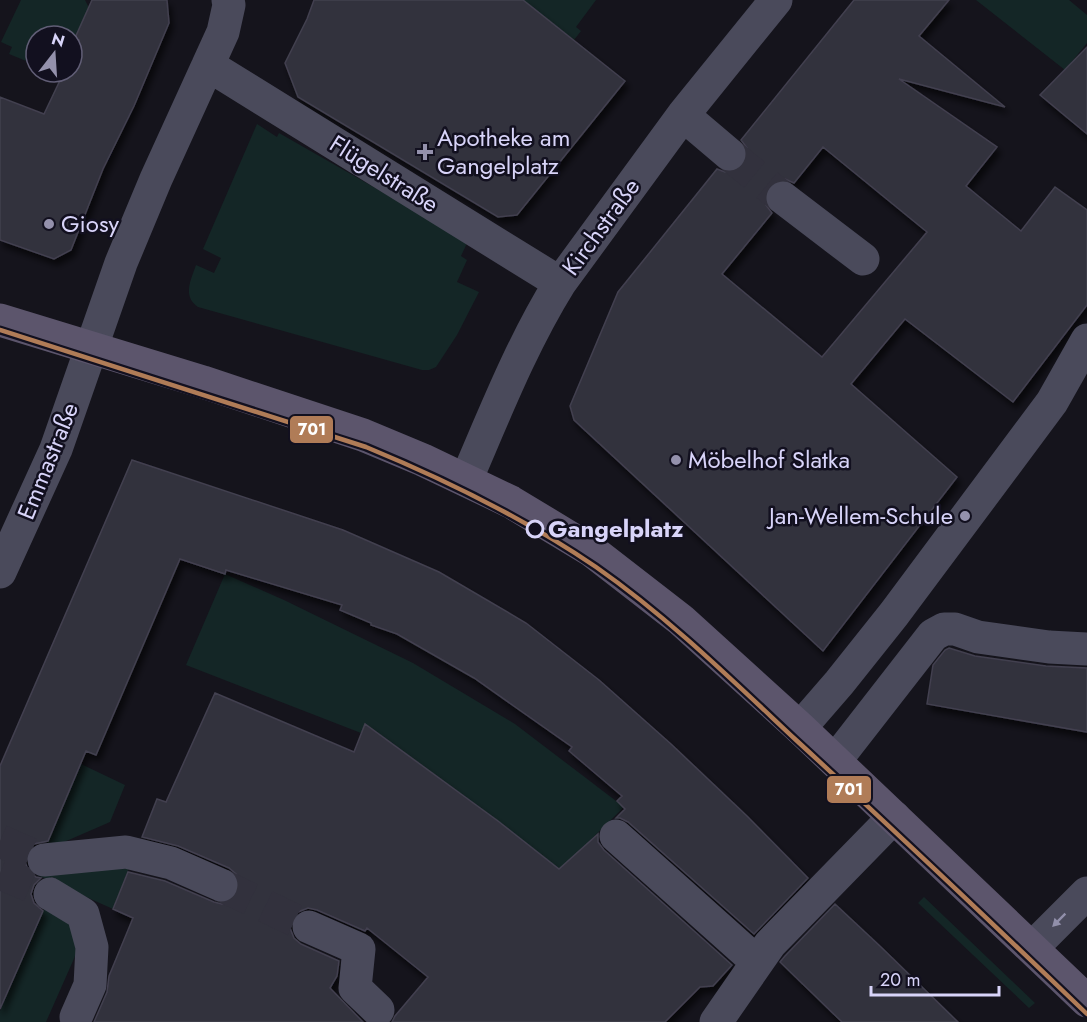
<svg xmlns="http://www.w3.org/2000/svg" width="1087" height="1022" viewBox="0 0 1087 1022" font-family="Jost,sans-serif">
<defs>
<filter id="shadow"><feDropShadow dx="3.5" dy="6" stdDeviation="3" flood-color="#0009"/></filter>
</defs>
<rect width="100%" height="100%" fill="#15141c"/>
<path fill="#142626" d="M21,0H85L89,8L75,38L79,40L72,55V36H36V65L9,54L12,47L1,42Z
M523,0H596L576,27L581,31L574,40Z
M976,0H1069L1087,15V43L1065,70Z
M257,124L277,137L279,133L468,241L461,256L467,260L457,282L479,292L457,335L436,367L429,370H422L198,307C182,296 191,280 196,265L214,273L221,258L203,249Z
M225,574L284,600L413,663L515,724L624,807L560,870L497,820L366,724L361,733L186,665Z
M81,764L125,785L110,822L48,849L45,848Z
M129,868L113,909L37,875Z
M924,897L1035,1003L1029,1008L918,903Z
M45,906L65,915L80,945L46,1022H0V1011Z"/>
<path fill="#33313e" stroke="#42404f" stroke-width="1.5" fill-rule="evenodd" filter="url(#shadow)" d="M92,0H167L169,23L134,106L103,169L71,250L54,259L0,240V97L44,114L64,72H72V55L79,40L75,38Z
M314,0H523L625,81L517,215L498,217L298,97L285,63L307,19Z
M854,0H949L919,36L1005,107L899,79L997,147L966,186L1021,231L1055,187L1087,210V305L1013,402L905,319L851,384L957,477L823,651L574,420L570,406L618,292L717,169L725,172H735L744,166L747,157V148L741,140ZM823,147L927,232L822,357L722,274L772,213L766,205L765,195L769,186L775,181L785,179L794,183Z
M1087,47V134L1040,95Z
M132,460L343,530L439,572L526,623L599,680L671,744L747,816L808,878L754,934L628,822L620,818H616L625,809L617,801L622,796L569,751L572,747L474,678L397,634L371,625V623L340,610L342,605L226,570L225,574L180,559L96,755L86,751L48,841L34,844L27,853L25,862L28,870L36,877L41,878L34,885L31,894L34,903L43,911L0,1009V766Z
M949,648L975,656L1046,666L1087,668V732L927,704L933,665L945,650Z
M215,693L354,752L365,724L498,821L559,869L598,834V842L604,850L732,965L713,986L700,987L665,1022H392L395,1016L428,977L367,928L365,931L317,910L308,908L298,912L292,919L290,928L294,938L301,944L339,961L337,976L330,988L363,1022H94L107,992L109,976L133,918L113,909L128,872L165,881L214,902L222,904L232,900L238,892L240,882L236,874L229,868L178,846L142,837L157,799L166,802Z
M835,904L881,947L958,1022H842L780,962L785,956Z"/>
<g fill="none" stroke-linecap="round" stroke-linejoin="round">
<path stroke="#32313d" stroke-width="33" stroke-dasharray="33 16" stroke-linecap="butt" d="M729,154L783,198
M0,841L44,860
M0,873L50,894
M221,885L309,927"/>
<path stroke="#4a4a5b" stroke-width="33" d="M208,65L560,283
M683,115L729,154
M783,198L863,259
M466,480C495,413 522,344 560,283L683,115L776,0
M0,572L56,449L121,263L156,179L223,32L229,5L228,0
M800,728L839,683L894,614L1052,402L1087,340
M835,761L933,635L944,629H955L978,637L1049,647L1087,649
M616,836L757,962
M44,860L126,852L171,863L221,885
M50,894L83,914L92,947L90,985L76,1017
M309,927L359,949L355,988L378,1010
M1032,948L1087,893
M716,1022L770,944L894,817"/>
<path stroke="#5c556c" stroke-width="33" d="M0,320L203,382L363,435L423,460L511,502L592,551L681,620L800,728L1087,1001"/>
<defs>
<path id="tram-1" d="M0,330L366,447C446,480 524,518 596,567C669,618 732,680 796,740C894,830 991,922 1087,1014"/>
</defs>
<use href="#tram-1" stroke="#12101f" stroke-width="9"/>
<use href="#tram-1" stroke="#b07c57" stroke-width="4.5"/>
</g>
<defs><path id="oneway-solid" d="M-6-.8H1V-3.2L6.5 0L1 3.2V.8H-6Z" transform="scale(1.5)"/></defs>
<use fill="#918faa" href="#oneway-solid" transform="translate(1059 920) rotate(135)"/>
<g fill="#9491ac" stroke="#12101f" stroke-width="2">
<path d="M422 143h6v6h6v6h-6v6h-6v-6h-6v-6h6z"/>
<circle cx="49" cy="224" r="6"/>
<circle cx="676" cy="460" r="6"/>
<circle cx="965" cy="516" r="6"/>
</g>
<circle fill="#12101f" stroke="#d8d4f9" stroke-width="3" cx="535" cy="529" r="8"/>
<g text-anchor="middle" stroke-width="5" stroke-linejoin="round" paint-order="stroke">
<g font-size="24" fill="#d8d4f9" stroke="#12101f" text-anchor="start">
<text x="437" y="146">Apotheke am<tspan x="437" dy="28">Gangelplatz</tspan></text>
<text x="61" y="232">Giosy</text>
<text x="688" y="468">Möbelhof Slatka</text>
<text x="953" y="524" text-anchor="end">Jan-Wellem-Schule</text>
</g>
<g font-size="24" fill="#d8d4f9" stroke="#12101f">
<text transform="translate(384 174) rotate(32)" y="8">Flügelstraße</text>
<text transform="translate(601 227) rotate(-54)" y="8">Kirchstraße</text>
<text transform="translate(48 461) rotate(-68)" y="8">Emmastraße</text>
</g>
<g font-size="24" font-weight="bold" fill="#d8d4f9" stroke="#12101f" text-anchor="start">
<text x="548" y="537">Gangelplatz</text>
</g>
</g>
<g stroke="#12101f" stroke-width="2">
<rect x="289" y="415" width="45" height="29" rx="6" fill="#b07c57"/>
<rect x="826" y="775" width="46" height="29" rx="6" fill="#b07c57"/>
</g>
<g font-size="16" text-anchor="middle" font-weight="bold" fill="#fff">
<text x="312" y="435">701</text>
<text x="849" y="795">701</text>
</g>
<g transform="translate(54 54) rotate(17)"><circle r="28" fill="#12101f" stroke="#615e76" stroke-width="1.5"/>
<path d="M0-4.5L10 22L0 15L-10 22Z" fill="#9491ac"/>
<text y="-9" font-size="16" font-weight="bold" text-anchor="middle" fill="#d8d4f9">N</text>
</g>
<path d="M871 986v9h128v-9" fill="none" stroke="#d8d4f9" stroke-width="3"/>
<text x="880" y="986" font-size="18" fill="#d8d4f9" stroke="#12101f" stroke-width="4.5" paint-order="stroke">20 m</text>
</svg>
